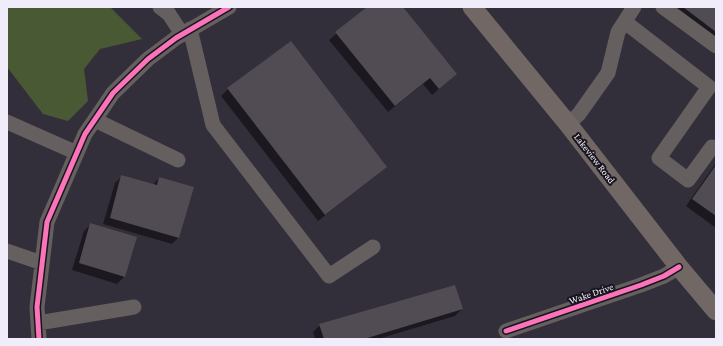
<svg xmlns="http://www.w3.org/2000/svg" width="723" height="346" viewBox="0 0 723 346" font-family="'Crimson Pro',serif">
<rect width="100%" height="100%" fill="#332f3a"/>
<path fill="#495934" d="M7,7H110L142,39L100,49L84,69L88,101L68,121L43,114L7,67Z"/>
<path fill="#0007" d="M368,7H401L456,74L432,95L423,84L388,112L329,40Z
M667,7H716V43Z
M228,89L386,167L379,173L318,221L221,96Z
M716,163V228L686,206Z
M122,176L153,185L159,178L179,237L172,244L103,224L115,183Z
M91,224L135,238L124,277L117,284L72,270L84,231Z
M462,309L455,316L378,339H315L313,332L320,325Z"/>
<path fill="#514b53" d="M367,7H403L457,74L439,89L430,78L395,106L335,32Z
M683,7H716V32Z
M291,41L387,167L325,215L227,88Z
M716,165V216L692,199Z
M121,175L157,185L159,177L194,187L179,238L110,218Z
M90,223L137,237L125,277L79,263Z
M455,285L463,309L364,339H324L319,324Z"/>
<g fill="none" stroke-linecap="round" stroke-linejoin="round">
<path stroke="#655f5f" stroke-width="15" d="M160,7L169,14L182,34
M663,7L716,46
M625,22L709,87L659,158L688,180L712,147
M190,29L213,125L329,276L373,247
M95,120L178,160
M7,122L77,153
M568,124L579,114L608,73L618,32L634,7
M7,251L42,263
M38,323L134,307
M506,331L641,285L664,276L679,267
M39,339L37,307L47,222L85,134L113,93L148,59L176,38L229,7"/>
<path stroke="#716866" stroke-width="19" d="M472,7L568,124L679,267L716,311"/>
<defs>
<path id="cycleway" d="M506,331L641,285L664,276L679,267
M39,339L37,307L47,222L85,134L113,93L148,59L176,38L229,7"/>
</defs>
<use href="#cycleway" stroke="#18151e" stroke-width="8"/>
<use href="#cycleway" stroke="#fb73b8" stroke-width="5"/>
</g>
<g text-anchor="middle" stroke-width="4" stroke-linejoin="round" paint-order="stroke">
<g font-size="10" fill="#f0ecfa" stroke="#18151e">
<text transform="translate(595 158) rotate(52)" y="4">Lakeview Road</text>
<text transform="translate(591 293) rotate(-19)" y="4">Wake Drive</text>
</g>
</g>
<rect width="723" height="346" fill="none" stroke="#f0ecfa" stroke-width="16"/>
</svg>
